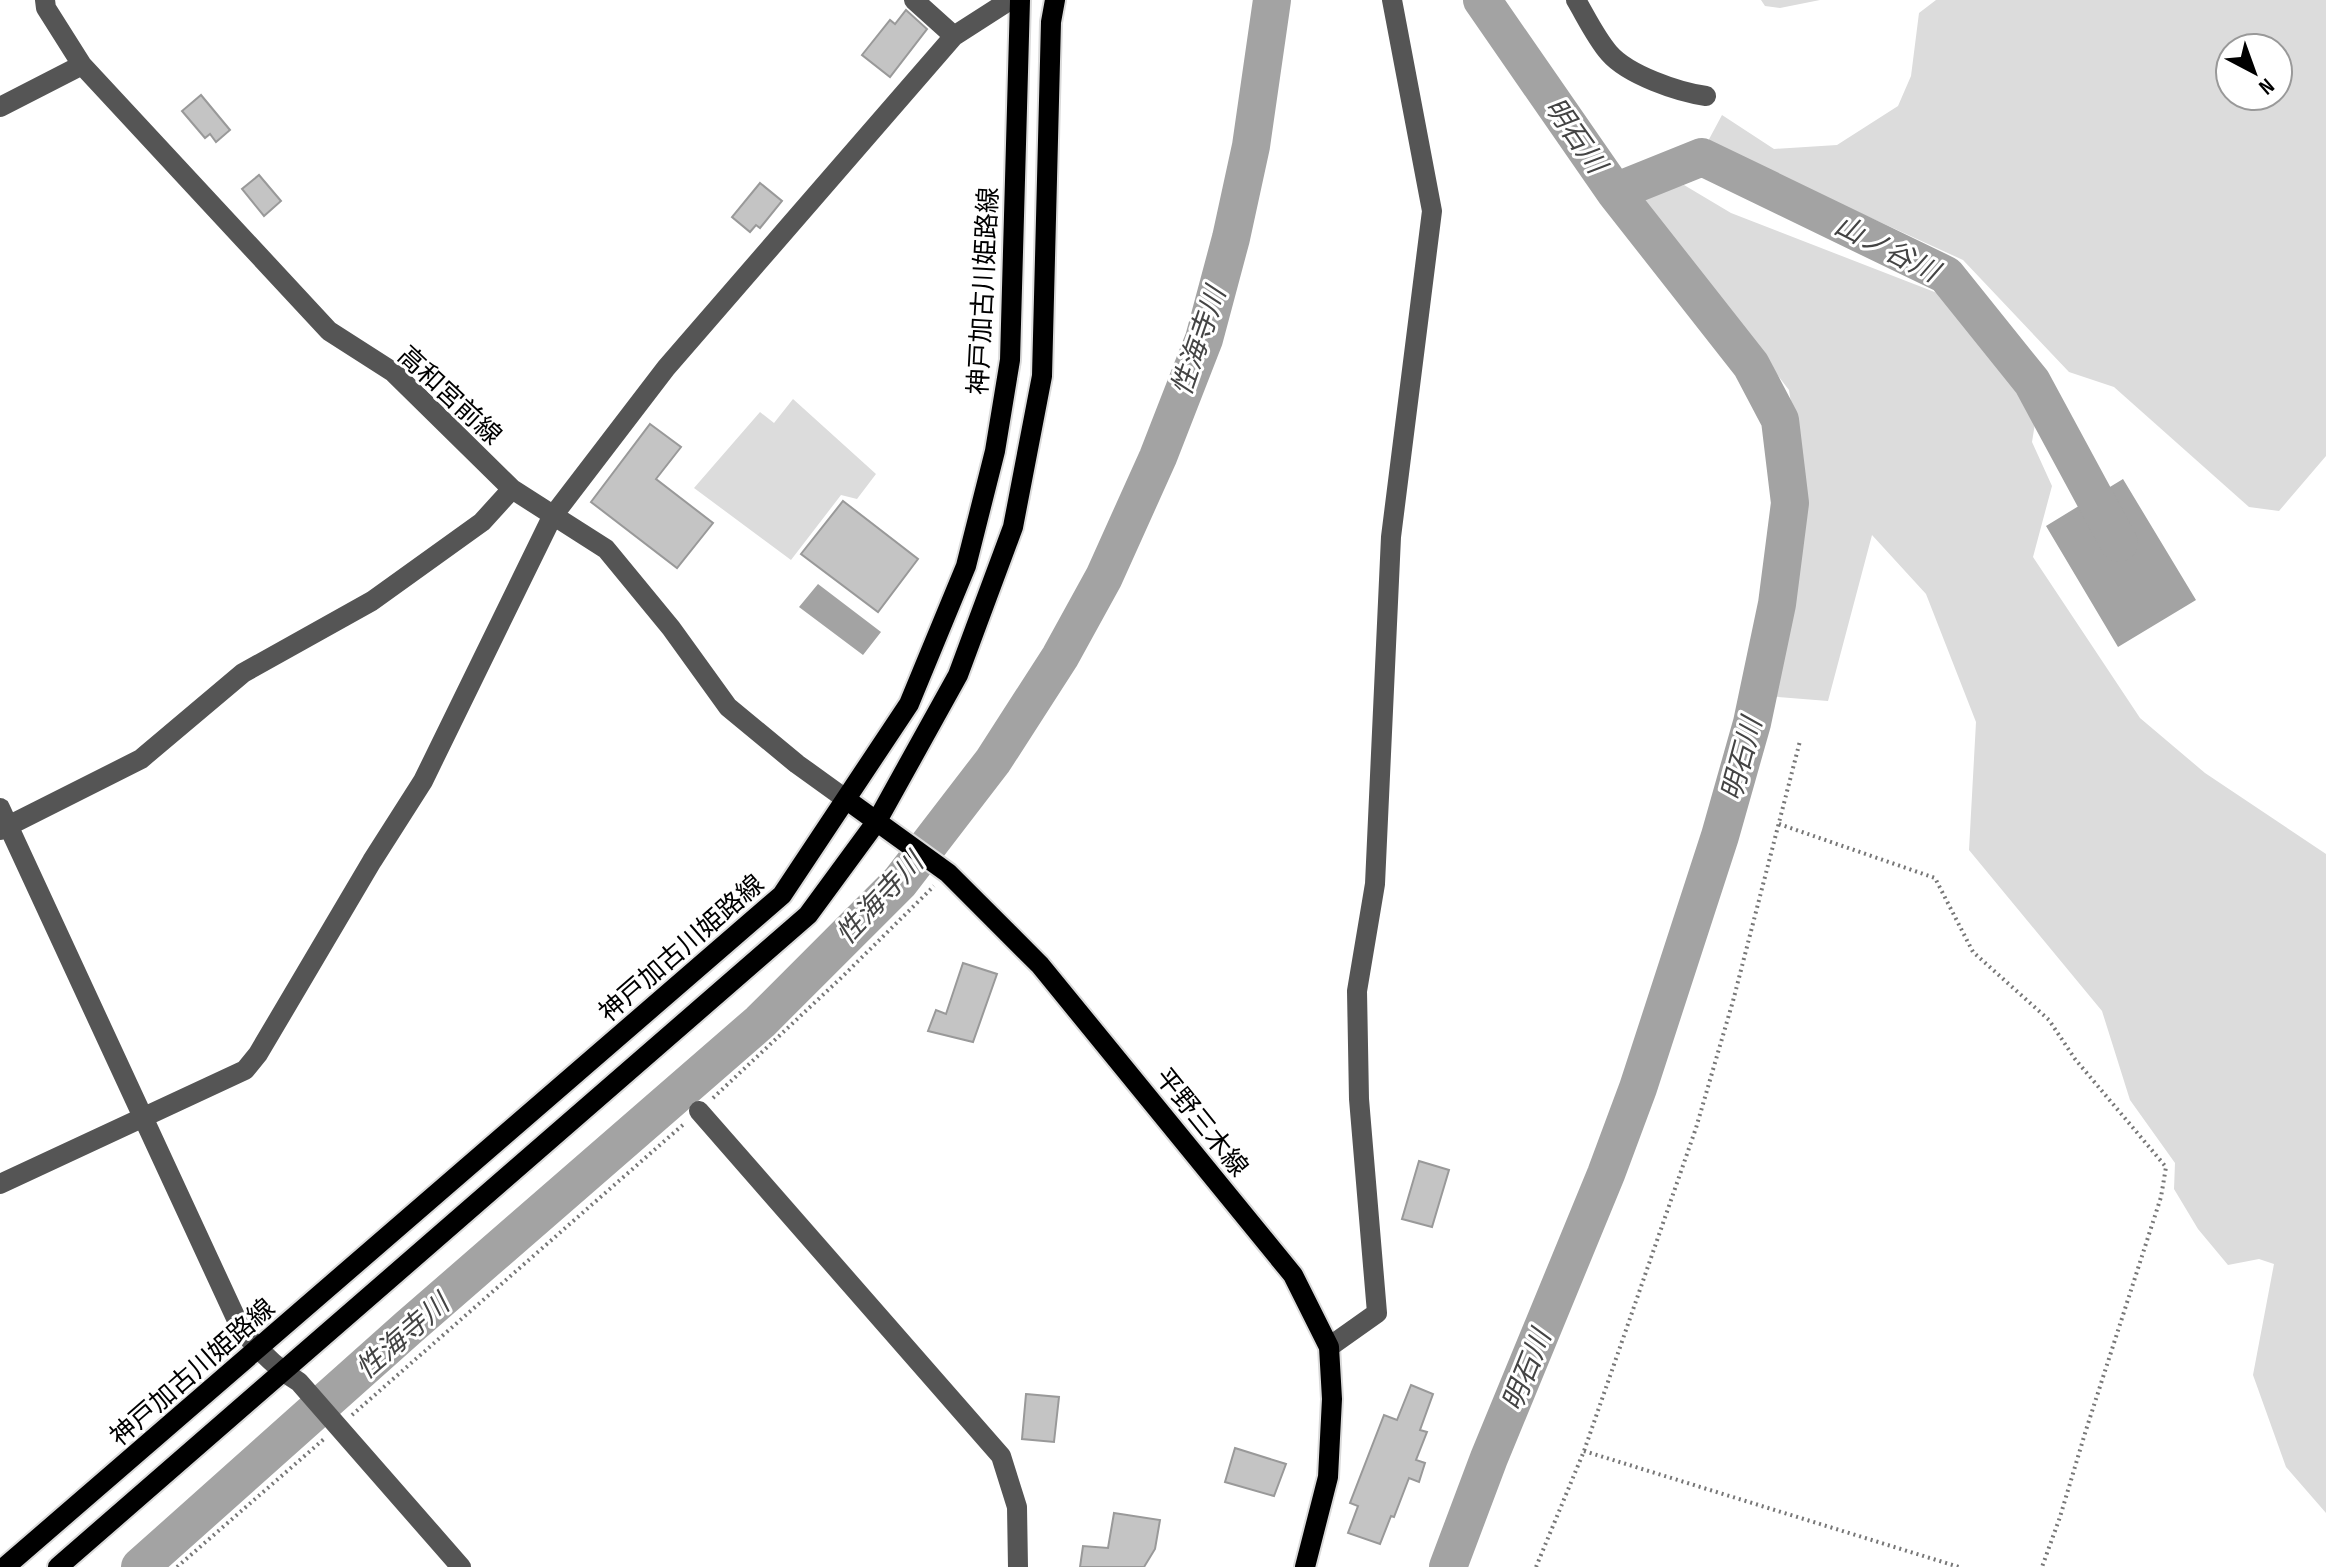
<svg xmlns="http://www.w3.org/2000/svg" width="2326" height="1567" viewBox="0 0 2326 1567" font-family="'Sofia Sans Condensed','Noto Sans JP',sans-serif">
<rect width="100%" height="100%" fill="#fff"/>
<path fill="#dcdcdc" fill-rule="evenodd" d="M1761,0H1820L1780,8L1765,6Z
M1936,0H2326V456L2279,511L2249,507L2114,387L2069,372L1963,260L1707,143L1722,115L1774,149L1837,145L1898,106L1911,76L1919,13ZM2230,48H2278V96H2230Z
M1684,185L1731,213L1950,298L2036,417L2032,442L2052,486L2033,557L2140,718L2205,773L2326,854V1513L2286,1467L2253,1375L2274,1264L2259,1259L2228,1265L2198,1229L2174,1189L2175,1163L2130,1100L2102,1011L1969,850L1976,722L1926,594L1872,535L1828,701L1767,696L1804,488L1789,390L1640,196Z
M793,399L876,474L857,499L841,495L791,560L694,488L760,412L774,423Z"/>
<path fill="#a3a3a3" d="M2123,479L2196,600L2118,647L2046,526Z
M818,584L881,632L863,655L799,607Z"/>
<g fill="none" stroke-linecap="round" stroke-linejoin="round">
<path stroke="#a3a3a3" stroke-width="38" d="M1615,192L1702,157L1946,275L2032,382L2119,543
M140,1567L409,1327L760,1022L900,882L993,761L1060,657L1104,577L1158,457L1204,339L1231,238L1251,146L1272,0
M1448,1567L1489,1458L1606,1174L1638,1088L1720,836L1752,723L1777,604L1790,503L1780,420L1751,365L1615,192L1482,0"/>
</g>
<path fill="#c4c4c4" stroke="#999" stroke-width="2" d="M906,10L927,29L890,77L862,55L890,20L895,24Z
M201,95L230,130L216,142L210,134L205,138L182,111Z
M259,175L281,201L264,216L242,189Z
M760,183L782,201L760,228L756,225L750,232L732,217Z
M650,424L681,447L656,479L713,523L677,568L591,502Z
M843,501L918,559L878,612L801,554Z
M963,963L997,974L973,1042L928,1031L936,1010L946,1014Z
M1419,1161L1449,1170L1432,1227L1402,1219Z
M1411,1385L1433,1394L1420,1430L1427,1432L1416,1460L1425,1463L1419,1482L1409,1478L1394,1517L1391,1516L1380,1544L1348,1533L1358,1506L1350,1503L1384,1415L1397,1420Z
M1026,1394L1059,1397L1054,1442L1022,1439Z
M1235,1448L1286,1464L1274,1496L1225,1482Z
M1114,1513L1160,1520L1155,1549L1144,1567H1080L1083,1546L1108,1548Z"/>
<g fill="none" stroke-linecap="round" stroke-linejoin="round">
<defs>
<path id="major" d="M847,800L948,873L1040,965L1293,1275L1329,1347L1332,1399L1328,1477L1305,1567
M5,1567L782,895L909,704L966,566L995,451L1010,360L1020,0
M58,1567L808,915L877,821L958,675L1013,527L1042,376L1051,22L1055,0"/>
</defs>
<use href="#major" stroke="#dbdbdb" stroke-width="24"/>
<path stroke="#777" stroke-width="4" stroke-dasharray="2 4" stroke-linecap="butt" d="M1779,824L1935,878L1973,952L2049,1020L2075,1059L2166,1167L2161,1197L2086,1430L2060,1517L2042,1567
M713,1098L842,977L934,886
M352,1415L685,1123
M1584,1451L1959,1567
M177,1567L324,1439
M1536,1567L1584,1451L1696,1128L1733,1001L1800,741"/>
<path stroke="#555" stroke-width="20" d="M45,0L46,8L82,65L329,331L393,372L512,489L606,549L671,628L728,707L797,764L847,800
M914,0L954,36
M1576,0C1586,17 1596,38 1609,53C1628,75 1678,92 1706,96
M0,107L82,65
M0,808L241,1329C258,1350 276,1368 299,1382L461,1567
M0,830L141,759L243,673L372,601L482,522L512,489
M699,1111L1001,1456L1017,1507L1018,1567
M0,1184L245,1070L258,1054L372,861L423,781L552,517L666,368L954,36L1010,0
M1329,1347L1377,1313L1359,1099L1357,991L1375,884L1391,537L1432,211L1392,0"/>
<use href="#major" stroke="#000" stroke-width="20"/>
</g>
<g text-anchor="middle" stroke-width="6" stroke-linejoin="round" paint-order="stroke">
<g font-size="26" fill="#000" stroke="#fff">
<text transform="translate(983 291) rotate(-87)" y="9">神戸加古川姫路線</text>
<text transform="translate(450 395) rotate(43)" y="9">高和宮前線</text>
<text transform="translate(681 948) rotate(-41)" y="9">神戸加古川姫路線</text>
<text transform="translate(1202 1122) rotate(51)" y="9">平野三木線</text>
<text transform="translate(192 1372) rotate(-41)" y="9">神戸加古川姫路線</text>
</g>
<g font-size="28" font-style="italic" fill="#444" stroke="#fff">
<text transform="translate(1576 135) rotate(55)" y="10">明石川</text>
<text transform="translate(1887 248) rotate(27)" y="10">山ノ谷川</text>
<text transform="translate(1198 341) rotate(-71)" y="10">性海寺川</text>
<text transform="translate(1741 759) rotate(-75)" y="10">明石川</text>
<text transform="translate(879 898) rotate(-47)" y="10">性海寺川</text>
<text transform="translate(402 1336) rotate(-41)" y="10">性海寺川</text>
<text transform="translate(1526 1370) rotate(-68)" y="10">明石川</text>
</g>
</g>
<g transform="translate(2254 72) rotate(139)"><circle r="38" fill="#ffffff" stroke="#999999" stroke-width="2"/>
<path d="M0-6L14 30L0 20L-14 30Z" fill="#000000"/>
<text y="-12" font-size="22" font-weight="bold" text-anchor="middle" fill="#000000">N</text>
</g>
</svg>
